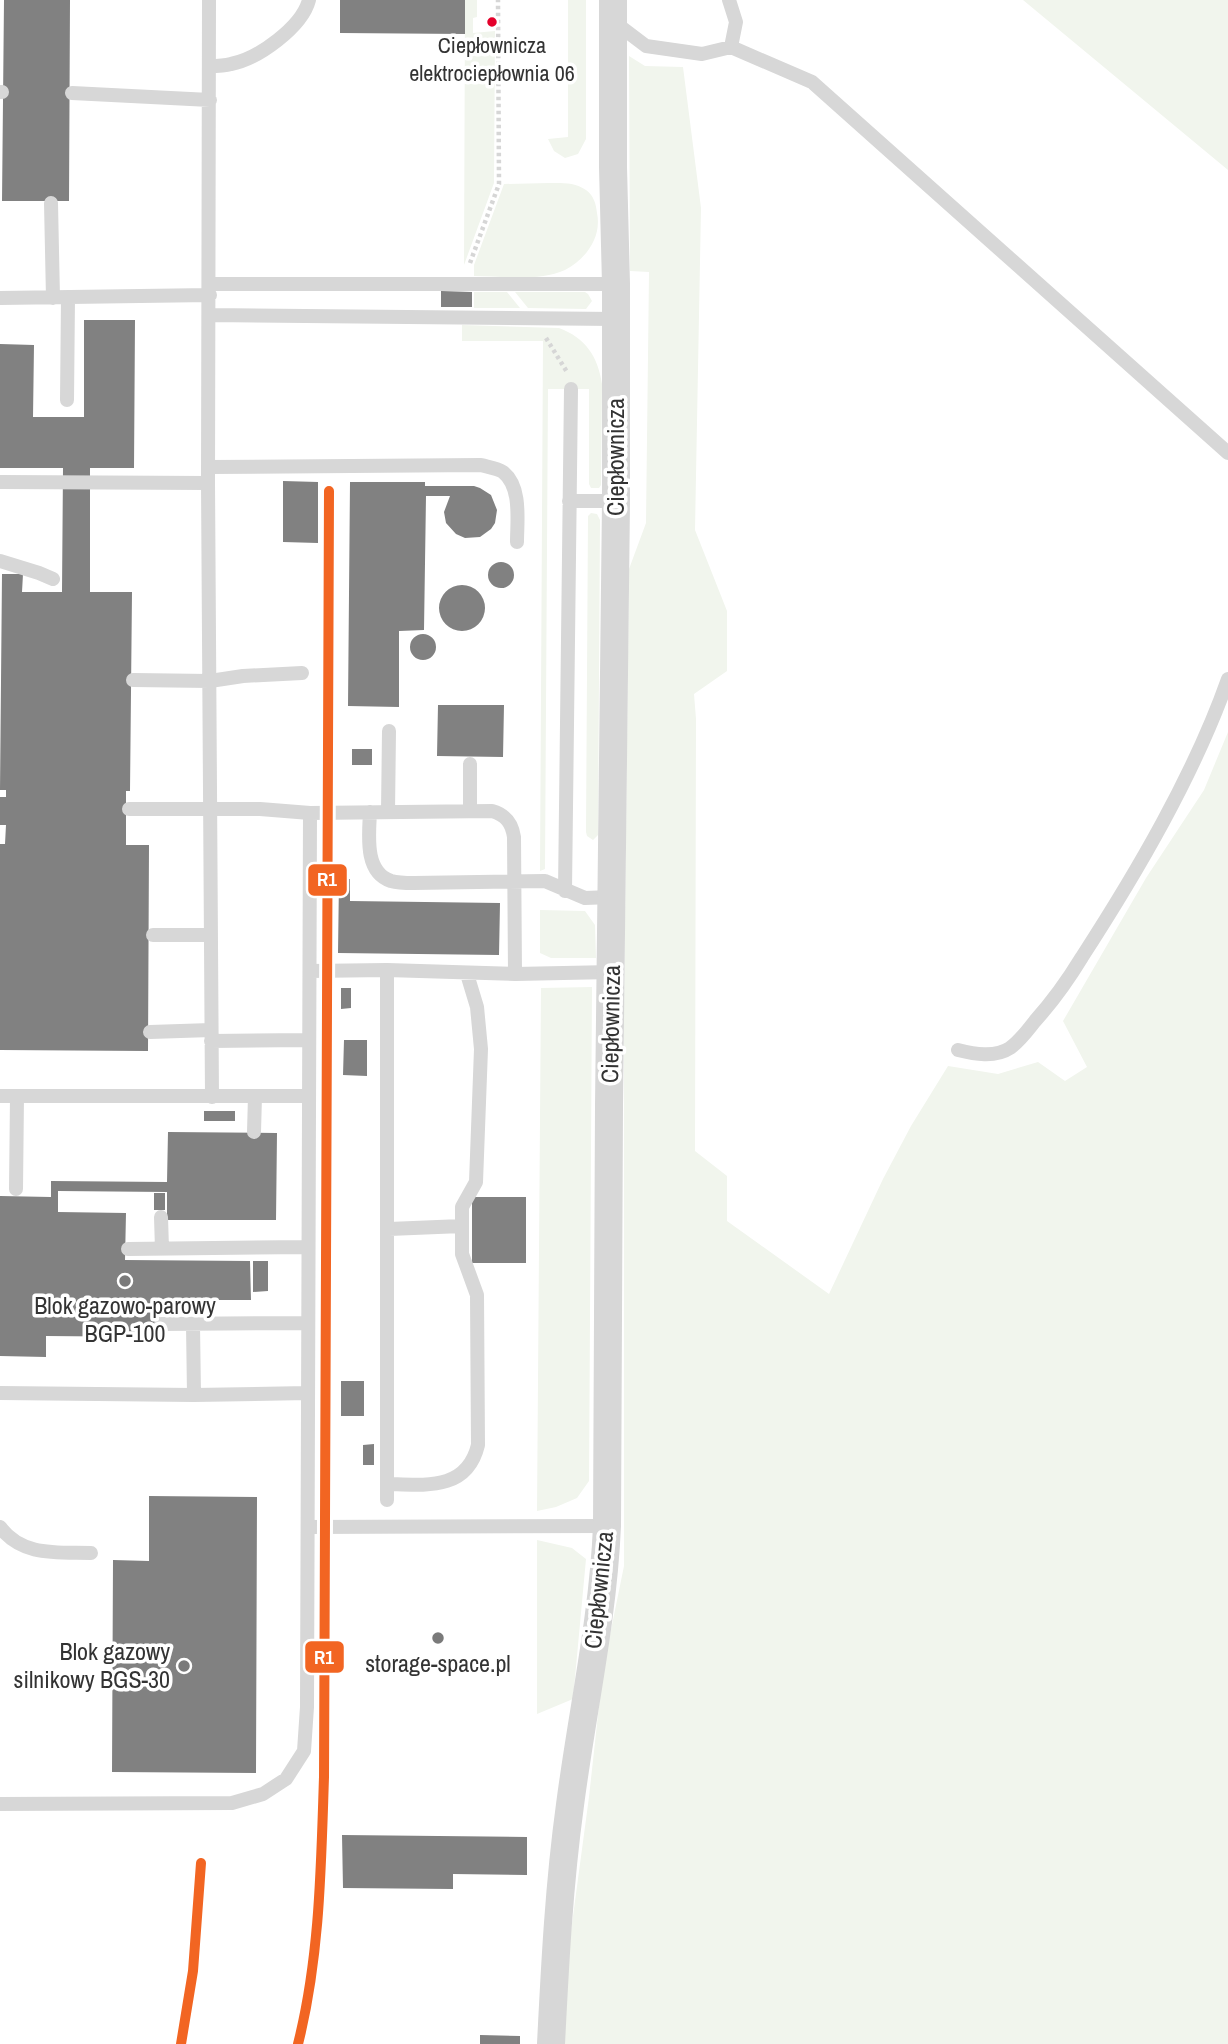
<svg xmlns="http://www.w3.org/2000/svg" width="1228" height="2044" viewBox="0 0 1228 2044" font-family="'Archivo Narrow',sans-serif">
<rect width="100%" height="100%" fill="#fff"/>
<path fill="#f1f5ed" d="M465,0H477V17L473,18V33L495,31L494,183L464,265Z
M568,0H586V139L578,154L565,158L554,151L548,139L568,137Z
M1023,0H1228V170Z
M629,56L645,66L683,67L701,208L695,530L727,611V671L694,694L696,719L695,1151L727,1176V1221L829,1294L883,1179L911,1126L948,1066L998,1074L1038,1062L1065,1081L1087,1067L1063,1021L1146,878L1204,790L1228,732V2044H564V1983L589,1797L603,1669L624,1566V1012L629,569L646,523L649,272L630,271Z
M549,183C561,183 575,182 586,190C594,196 596,204 597,213C602,237 586,259 565,270C538,282 502,276 474,276V265L504,184Z
M474,292H507L520,308H474Z
M515,292H585L588,294L592,301L586,309L528,308Z
M462,325L559,328C586,338 598,357 602,384L601,485L599,488H591L589,484V389H548L545,869L540,871L543,341H462Z
M591,513L597,514L600,520L598,835L593,840L587,836L586,832L588,516Z
M540,910L585,911L595,925L596,958H551L540,953Z
M592,987L589,1481L577,1498L556,1507L537,1511L541,988Z
M537,1540L572,1548L586,1559L573,1699L537,1714Z"/>
<path fill="#818181" d="M4,0H70L69,201H2Z
M340,0H465V34L340,33Z
M441,291L472,292V307H441Z
M84,320H135L134,468H90V592H132L130,791H126V845H149L148,1051L0,1050V844H5L6,825H0V797H6V790H0L2,574H23L22,592H62L63,468H0V344L34,345L33,417H84Z
M283,481L318,482V543L283,542Z
M350,482H425V486H474L480,488L491,495L497,510L495,523L491,529L480,537L465,538L456,534L446,523L444,512L450,496H426L424,630L399,631V707L348,706Z
M488 575a13 13 0 1 1 26 0a13 13 0 1 1-26 0Z
M439 608a23 23 0 1 1 46 0a23 23 0 1 1-46 0Z
M410 647a13 13 0 1 1 26 0a13 13 0 1 1-26 0Z
M438,705H504L503,757L437,756Z
M352,749H372V765H352Z
M339,879H350V901L500,903L499,955L338,953Z
M341,988H351V1008L341,1009Z
M344,1040H367V1076L343,1075Z
M204,1111H235V1121H204Z
M168,1132L277,1133L276,1220H167V1192L58,1191V1212L126,1213L125,1260L250,1261L251,1300H160V1337L46,1336V1357L0,1356V1196L51,1197V1181L167,1182Z
M154,1193H165V1210H154Z
M472,1197H526V1263H472Z
M253,1261H268V1291L253,1292Z
M341,1381H364V1416H341Z
M374,1444V1465H363V1445Z
M149,1496L257,1497L256,1773L112,1772L113,1560L149,1561Z
M342,1835L527,1837V1875L453,1874V1889L343,1888Z
M480,2035L520,2036V2044H480Z"/>
<g fill="none" stroke-linecap="round" stroke-linejoin="round">
<path stroke="#d6d6d6" stroke-width="4.5" stroke-dasharray="3.5 3.5" stroke-linecap="butt" d="M470,263L499,184L498,0
M546,338L567,372"/>
<path stroke="#d7d7d7" stroke-width="14" d="M209,0L208,483L212,1097
M613,21L646,46L702,54L731,47L736,22L729,0
M731,47L812,82L1228,453
M209,66C216,66 224,66 231,64C258,59 302,27 309,0
M0,92H2
M72,93L210,100
M51,203L53,298
M209,284H616
M0,298L210,295
M210,315L616,319
M67,400L68,298
M209,467L481,465C488,467 497,468 503,472C522,487 517,521 517,542
M0,482L208,483
M569,501H616
M0,561L39,573L53,579
M133,680L210,681L243,676L302,673
M470,764V811
M129,809H260L310,813L492,811C506,815 512,823 514,837L515,974
M370,812C369,835 364,872 391,881C398,883 406,883 414,883L545,881L585,898L611,897
M388,812L389,731
M565,891L571,389
M153,935H211
M310,971L387,970L515,974L612,972
M150,1032L211,1030
M211,1041L308,1040
M958,1050C974,1054 995,1058 1010,1048C1020,1041 1027,1031 1035,1021C1053,1001 1068,980 1082,957C1137,872 1194,775 1228,679
M0,1096H308
M254,1132L255,1096
M16,1189L17,1096
M161,1217L162,1249
M389,1229L462,1226
M128,1249L308,1247
M161,1324L307,1323
M193,1325L194,1395
M0,1393L194,1395L308,1393
M387,1484C425,1485 467,1491 478,1445L477,1295L462,1254V1207L476,1182L481,1049L477,1007L467,974
M387,1500V970
M0,1527C22,1557 58,1552 91,1553
M308,1527L607,1526
M0,1804L232,1803L263,1794L286,1779L304,1751L307,1707L310,813"/>
<path stroke="#d7d7d7" stroke-width="28" d="M551,2044C555,1964 559,1885 570,1805C582,1712 603,1620 607,1526L609,1106L616,501V284L613,167V0"/>
<defs>
<path id="rail-1" d="M181,2044L193,1971L201,1863
M298,2044C320,1957 321,1866 324,1777L329,491"/>
</defs>
<use href="#rail-1" stroke="#fff" stroke-width="16"/>
<use href="#rail-1" stroke="#f26522" stroke-width="10"/>
</g>
<circle fill="#e4002b" stroke="#fff" stroke-width="2.5" cx="492" cy="22" r="6"/>
<g fill="#7a7a7a" stroke="#fff" stroke-width="2.5">
<circle cx="125" cy="1281" r="7"/>
<circle cx="438" cy="1638" r="7"/>
<circle cx="184" cy="1666" r="7"/>
</g>
<g text-anchor="middle" stroke-width="7" stroke-linejoin="round" paint-order="stroke">
<g font-size="22" fill="#333" stroke="#fff">
<text x="492" y="53">Ciepłownicza<tspan x="492" dy="28">elektrociepłownia 06</tspan></text>
</g>
<g font-size="24" fill="#333" stroke="#fff">
<text transform="translate(616 457) rotate(-90)" y="8">Ciepłownicza</text>
<text transform="translate(611 1024) rotate(-89)" y="8">Ciepłownicza</text>
<text transform="translate(599 1590) rotate(-84)" y="8">Ciepłownicza</text>
</g>
<g font-size="24" fill="#333" stroke="#fff">
<text x="125" y="1314">Blok gazowo-parowy<tspan x="125" dy="28">BGP-100</tspan></text>
<text x="170" y="1660" text-anchor="end">Blok gazowy<tspan x="170" dy="28">silnikowy BGS-30</tspan></text>
<text x="438" y="1672">storage-space.pl</text>
</g>
</g>
<g stroke="#fff" stroke-width="2.5">
<rect x="307" y="863" width="41" height="34" rx="7" fill="#f26522"/>
<rect x="304" y="1640" width="41" height="34" rx="7" fill="#f26522"/>
</g>
<g font-size="19" text-anchor="middle" font-weight="bold" fill="#fff">
<text x="327" y="886">R1</text>
<text x="324" y="1664">R1</text>
</g>
</svg>
